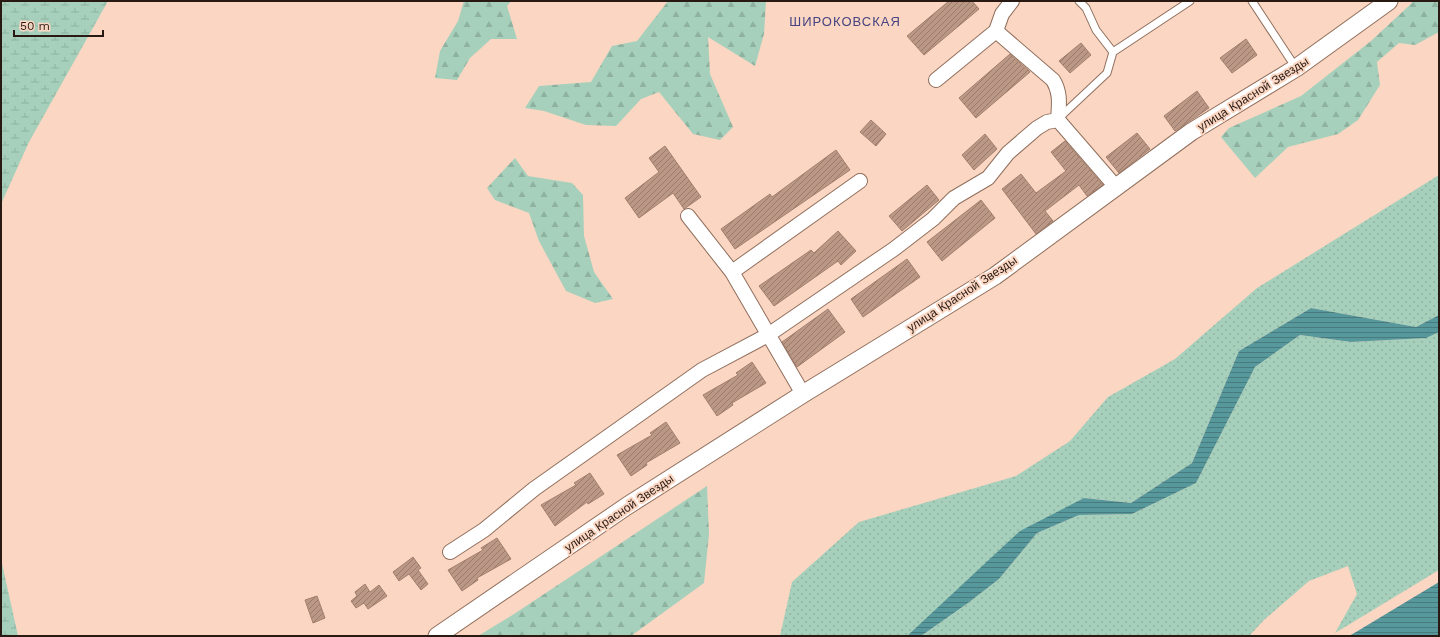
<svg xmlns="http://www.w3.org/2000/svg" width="1440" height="637" viewBox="0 0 1440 637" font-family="'Work Sans',sans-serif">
<defs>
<pattern id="grass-dots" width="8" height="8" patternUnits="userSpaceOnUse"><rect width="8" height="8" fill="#a6d0bb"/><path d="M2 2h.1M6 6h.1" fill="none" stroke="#8fb2a0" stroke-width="1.8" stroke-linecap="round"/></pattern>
<pattern id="forest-firs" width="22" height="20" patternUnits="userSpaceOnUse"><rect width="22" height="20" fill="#a6d0bb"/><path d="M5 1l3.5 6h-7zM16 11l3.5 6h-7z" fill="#8fb2a0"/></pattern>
<pattern id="wetland-marsh" width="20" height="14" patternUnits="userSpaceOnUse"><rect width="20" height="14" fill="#a6d0bb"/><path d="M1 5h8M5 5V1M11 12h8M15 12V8" fill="none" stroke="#8fb2a0"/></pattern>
<pattern id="water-rules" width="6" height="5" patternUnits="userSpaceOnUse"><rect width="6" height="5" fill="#56989c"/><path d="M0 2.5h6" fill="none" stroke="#477b7e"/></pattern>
<pattern id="building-hatch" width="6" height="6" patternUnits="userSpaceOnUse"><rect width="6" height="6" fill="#bb9886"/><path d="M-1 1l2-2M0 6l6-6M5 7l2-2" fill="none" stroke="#987b6c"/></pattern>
</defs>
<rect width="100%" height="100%" fill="#fbd6c2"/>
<path fill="url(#grass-dots)" d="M1439,175V315L1416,327L1311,308L1239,351L1192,463L1131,503L1084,498L975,574L907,636H780L792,582L859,522L1016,476L1070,441L1108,397L1175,359L1257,288Z
M1439,332V570L1335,633L1357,594L1348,566L1309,581L1265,619L1249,636H921L968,603L999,579L1037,533L1079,515L1132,514L1196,483L1255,367L1300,335L1351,342L1425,338Z"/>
<path fill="url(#forest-firs)" d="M464,1H511L507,6L517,39H491L470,58L457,80L435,78L440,51L458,21Z
M668,1H766L764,34L755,66L708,37L710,74L733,127L720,140L693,134L659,92L641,99L616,126L586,125L544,111L525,108L539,86L591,82L612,46L637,41Z
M1414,1H1439V32L1415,45L1399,43L1377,62L1380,85L1358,120L1338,134L1288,147L1255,178L1221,137L1229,128L1301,96L1371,41Z
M515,158L528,176L572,183L583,195L584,236L594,272L613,299L595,303L566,291L539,241L529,213L495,200L487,188Z
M707,486L709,534L704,583L631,636H478L514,614Z"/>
<path fill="url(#wetland-marsh)" d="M1,1H108L29,142L1,204Z
M1,559L18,636H1Z"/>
<path fill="url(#water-rules)" d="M1311,308L1416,327L1439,315V332L1426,338L1351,342L1300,335L1255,367L1196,483L1132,514L1079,515L1037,533L999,579L968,603L921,636H907L1020,531L1084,498L1131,503L1192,463L1239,351Z
M1439,582V636H1349L1356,632Z"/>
<path fill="url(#building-hatch)" stroke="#a27f6e" d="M949,1H972L979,9L924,55L907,36Z
M1246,39L1257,55L1232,73L1220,58Z
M1081,43L1091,55L1070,73L1059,61Z
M1010,54L1030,72L976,118L959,98Z
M1197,91L1209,108L1175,131L1164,116Z
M871,120L886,134L876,146L860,132Z
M1137,133L1150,149L1119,173L1106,157Z
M985,134L997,149L974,170L962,155Z
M1065,141L1103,185L1087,196L1079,185L1045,211L1053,221L1036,234L1002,189L1021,174L1036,193L1066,171L1051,152Z
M665,146L701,197L684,209L673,193L639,218L625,198L659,172L649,158Z
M836,150L850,170L735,249L721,229L770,194L772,197Z
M927,185L939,200L902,231L889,216Z
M981,200L995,218L942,261L927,242Z
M838,231L856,251L841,265L838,261L774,306L759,286L811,250L814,253Z
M907,259L920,277L863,317L851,299Z
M828,309L845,332L797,367L782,342Z
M752,362L766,383L732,403L733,405L717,416L703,395L738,375L736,373Z
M666,422L680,443L646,463L647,465L631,476L617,455L652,435L650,433Z
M590,473L604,494L588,504L587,502L555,526L541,505L576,485L574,483Z
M497,538L511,559L477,578L478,580L462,591L448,570L483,550L481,548Z
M413,557L421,568L418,570L428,584L421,590L409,574L399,581L393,572Z
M365,584L370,592L379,585L387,596L368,609L364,603L356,608L351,601L357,596L355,592Z
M317,596L325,618L313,623L305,600Z"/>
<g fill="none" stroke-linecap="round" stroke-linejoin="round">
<defs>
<path id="service" d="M1252,1L1296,68
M1113,52L1190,1
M1059,118L1107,73L1113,52L1096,30L1086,8L1079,1"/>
<path id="minor" d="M996,31L1053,80C1061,93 1059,105 1058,120L1116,187
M936,80L996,31L1002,14L1012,1
M688,216L732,272L803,394
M732,272L860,181
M450,552L484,530L534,489L702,370L768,335L894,249L933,219L954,198L988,178L1008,153L1037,128L1047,122L1058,120"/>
<path id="tertiary" d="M437,636L627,506L803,394L995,276L1191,132L1296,68L1389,1"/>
</defs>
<use href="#service" stroke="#906f5d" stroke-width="9"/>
<use href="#minor" stroke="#906f5d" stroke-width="16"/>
<use href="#tertiary" stroke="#906f5d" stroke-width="19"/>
<use href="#service" stroke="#fff" stroke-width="7"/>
<use href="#minor" stroke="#fff" stroke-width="14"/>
<use href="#tertiary" stroke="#fff" stroke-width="17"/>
</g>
<g text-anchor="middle" stroke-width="4" stroke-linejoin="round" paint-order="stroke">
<g font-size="12" fill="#281a13" stroke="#fbd6c2">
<text transform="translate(1253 94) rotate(-32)" y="4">улица Красной Звезды</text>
<text transform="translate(962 294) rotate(-33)" y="4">улица Красной Звезды</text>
<text transform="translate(619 513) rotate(-34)" y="4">улица Красной Звезды</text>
</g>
<g font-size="13" letter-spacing="1" fill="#454380" stroke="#fbd6c2">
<text x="845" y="26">ШИРОКОВСКАЯ</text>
</g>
</g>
<rect width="1440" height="637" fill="none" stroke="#281a13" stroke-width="4"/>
<path d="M14 30v6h89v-6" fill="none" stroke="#281a13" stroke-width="2"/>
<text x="20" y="30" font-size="12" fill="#281a13" stroke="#fbd6c2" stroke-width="3" paint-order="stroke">50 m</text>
</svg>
